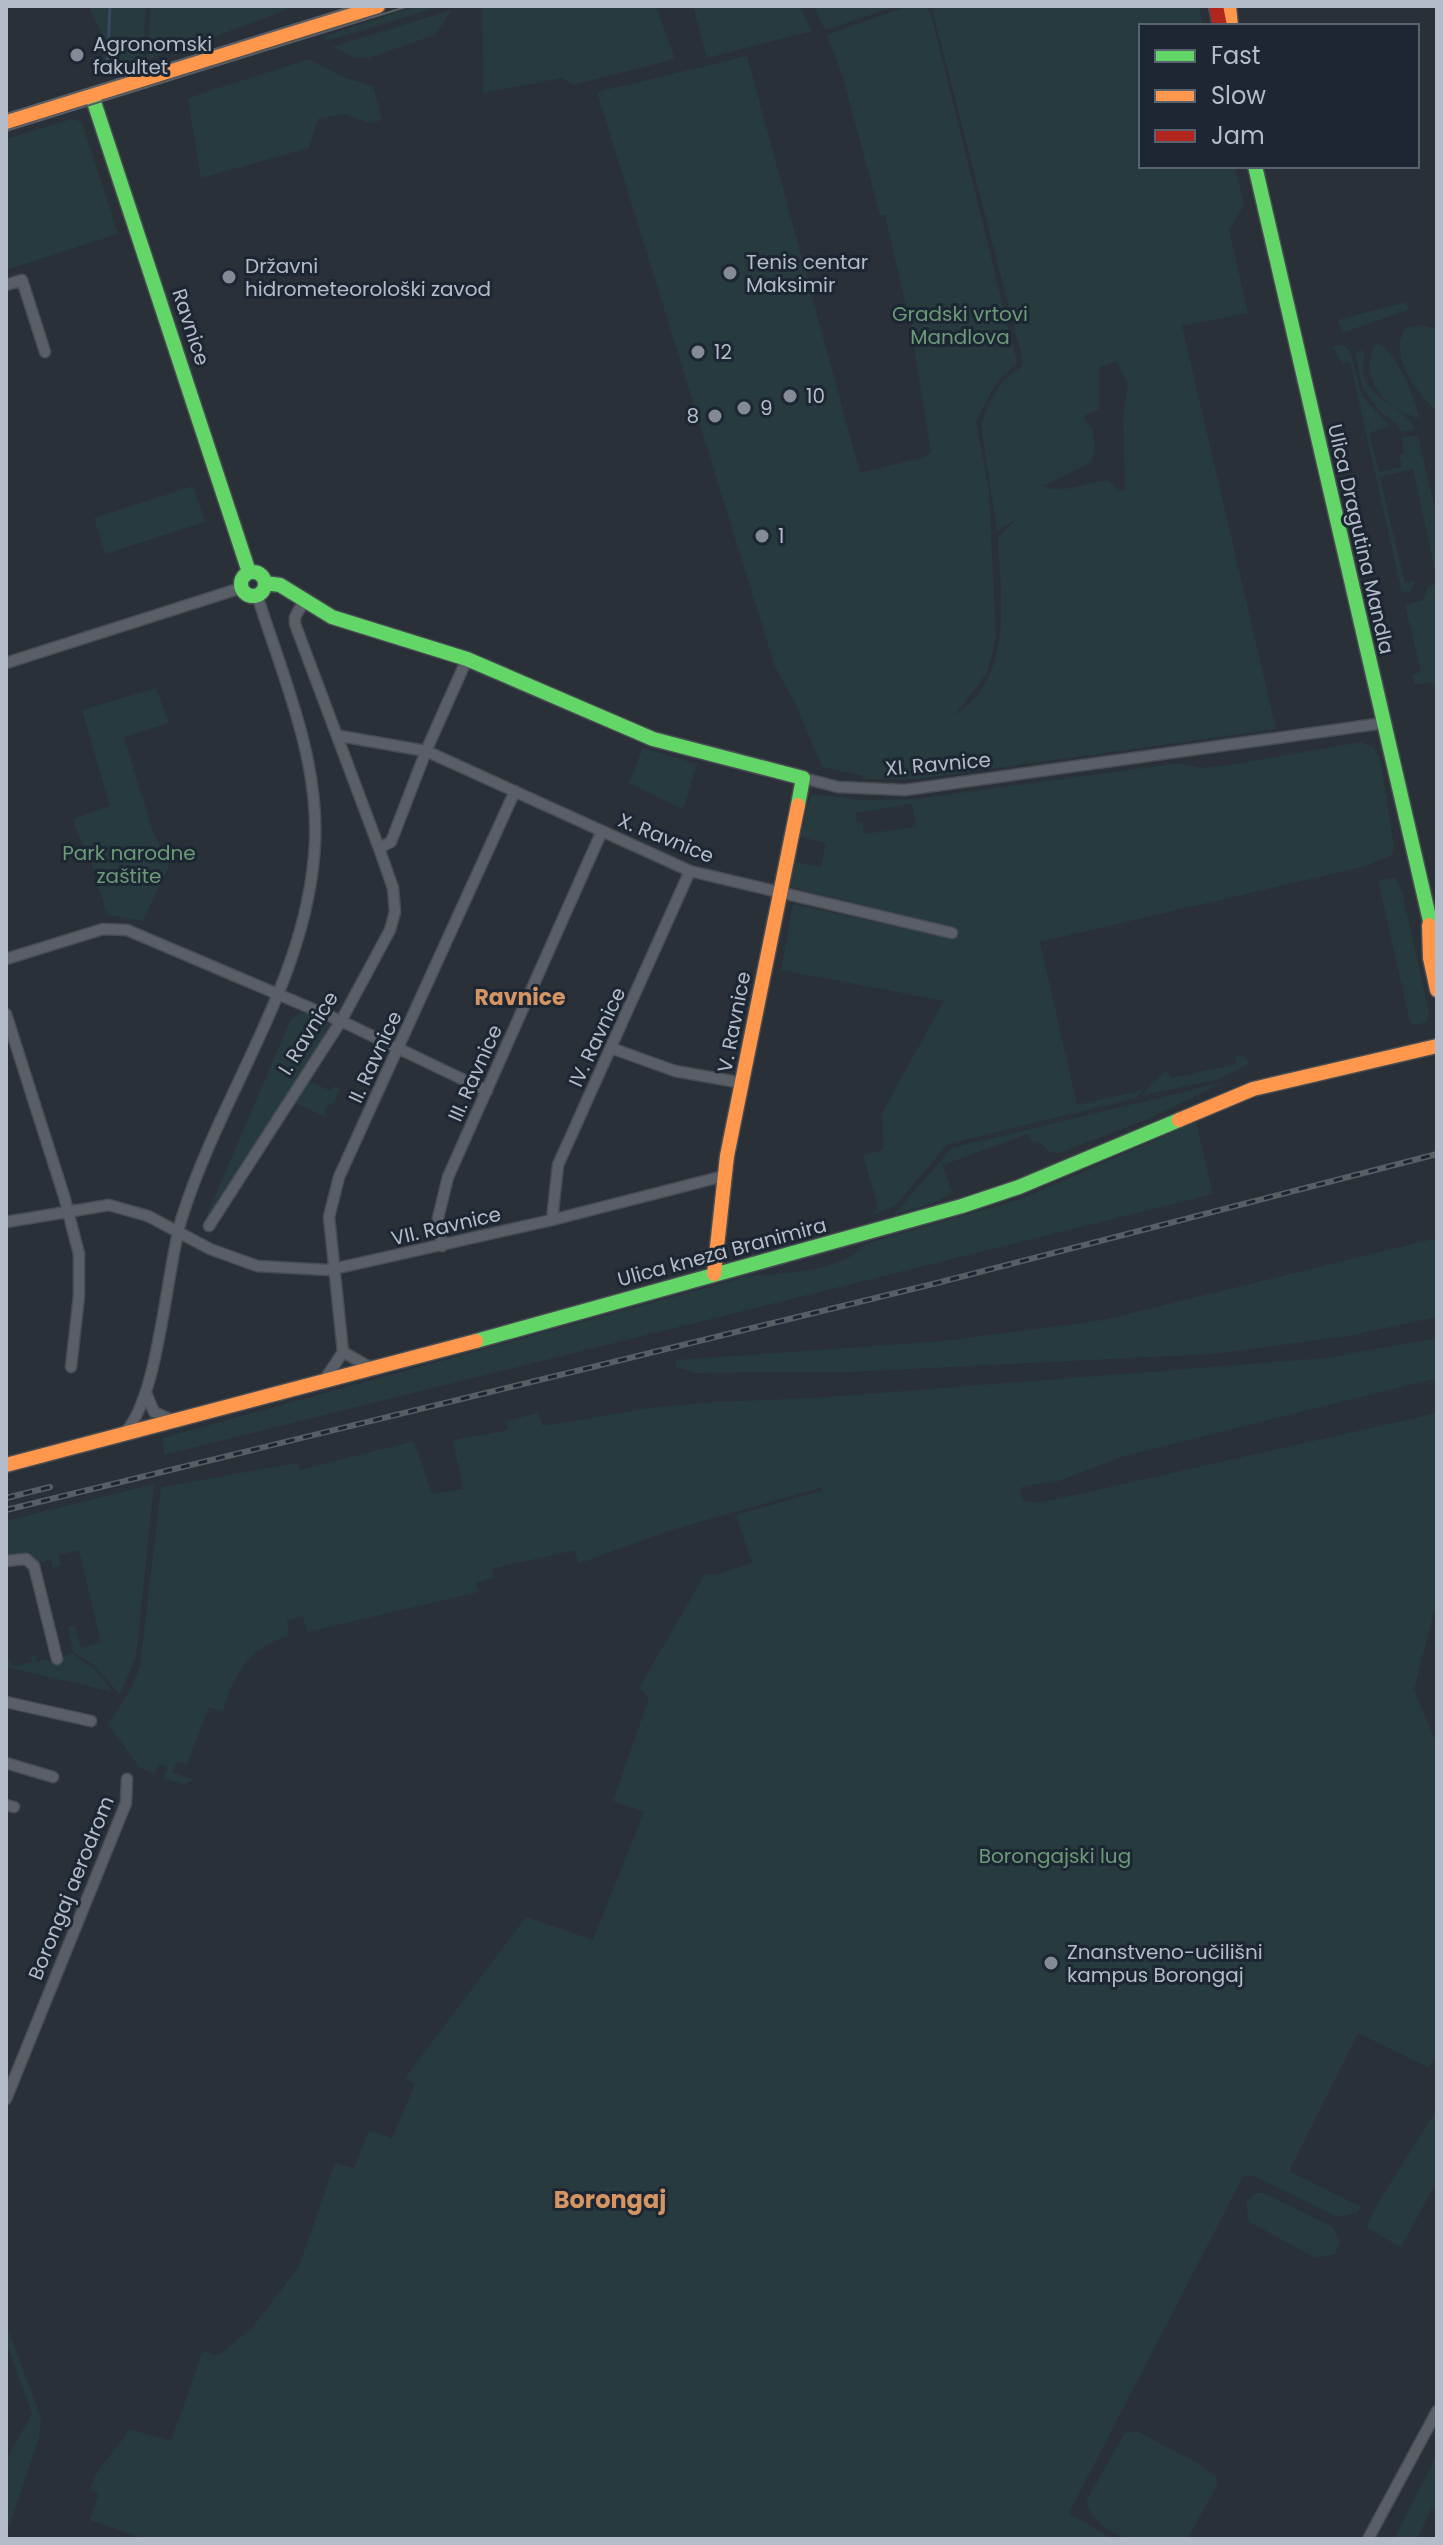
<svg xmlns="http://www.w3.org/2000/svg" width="1443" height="2545" viewBox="0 0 1443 2545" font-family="Poppins,sans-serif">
<rect width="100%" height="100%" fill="#2a3038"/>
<path fill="#273a3e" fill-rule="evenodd" d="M88,6H146L143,62L104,74L102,34Z
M151,6H296L167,55L165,52L147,61Z
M416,6H441L327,41L322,37Z
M482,6H656L675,59L573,85L562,78L483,93Z
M693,6H800L812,31L707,58Z
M814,6H897L825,30Z
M908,6H926L931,14L1017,362L996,383L976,422L989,489L996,638L987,673L955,715C1015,676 1000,598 998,537L1017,519L997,531L981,426L987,406L1002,382L1023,365L1022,357L931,6H1199L1203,26H1141V166H1235L1244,205L1229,230L1248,313L1182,326L1276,729L917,779H863V776L822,767L796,705L775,667L597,92L747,56L860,473L925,457L931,452L910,323L885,215H880L843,78L827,35ZM1116,361L1128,384L1123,417L1125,490L1119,491L1108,481C1086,480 1064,496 1043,486L1091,462L1095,451L1093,429L1085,421V415L1099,410V368Z
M452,10L435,35L368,58H355L332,47Z
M309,59L343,77L373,86L382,120L370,123L344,114L318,119L309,148L201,178L188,98Z
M72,119L82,122L118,234L6,270V139Z
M1406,302L1408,310L1342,333L1338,320Z
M1422,325L1437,329V411C1416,394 1388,355 1405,328Z
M1376,343C1397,350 1415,397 1419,418C1386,410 1356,377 1376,343Z
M1344,345L1350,352L1362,396L1390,426L1369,433L1379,472L1402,467L1399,455L1404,453L1401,437L1418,436L1437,519V580L1413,469L1380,477L1405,583L1415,581L1411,591L1402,593L1350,362L1342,363L1333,347Z
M1361,350L1365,354C1353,398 1400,400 1416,429L1400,432L1398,425L1381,412L1363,389L1355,354Z
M193,486L205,522L105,554L94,518Z
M1437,584V683L1415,684L1412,675L1421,672L1405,605L1423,600L1428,586Z
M156,688L169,723L124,737L153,832L161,848L176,851L143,921L107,915L93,868L72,819L110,806L82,710Z
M1361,742L1374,748L1381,763L1394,847L1392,855L1366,866L1040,942L1077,1105L1143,1090L1136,1098L948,1144L895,1206L873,1215L878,1207L863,1155L883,1150L882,1113L944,1001L781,970L793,904L940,936L948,926L790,887L795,862L821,867L826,843L800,837L811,794L865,800L916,799L1180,763L1201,768L1229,765ZM912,804L916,827L864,834L862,822L857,823L856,813Z
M643,748L697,764L683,809L629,783Z
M1395,878L1402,892L1429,1012L1427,1022L1414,1025L1410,1022L1378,880Z
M302,1012L332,1026L206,1225L203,1224L291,1019Z
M1235,1055L1244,1057L1250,1064L1219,1079L1140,1096L1166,1071L1171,1078L1236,1064Z
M309,1081L331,1091L334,1086L340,1089L333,1105L328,1104L324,1112L328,1118L295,1103Z
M1224,1082L1148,1119L1059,1153L1049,1152L1041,1143L1031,1141L1028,1134L943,1165L952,1193L934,1203L894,1214L952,1148Z
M1196,1122L1213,1194L164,1455L162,1438L749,1276C782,1274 845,1271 865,1244L1021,1199Z
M1437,1238V1317L1348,1336L1213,1354L851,1372L696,1373L676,1367V1360L943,1341L1103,1320Z
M1437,1338V1378L1124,1456L1059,1481L1022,1487L1020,1493L1025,1501L1039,1503L1437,1413V1600L1414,1690L1437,1745V2051L1429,2068L1358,2033L1289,2171L1361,2207L1356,2213L1337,2217L1254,2176L1243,2177L1069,2513L1112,2539H145L90,2520L98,2495L91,2489C94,2468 119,2449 129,2429L171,2441L203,2351L217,2356L252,2328L299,2266L335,2163L354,2168L369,2130L392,2138L415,2084L405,2078L526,1917L593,1940L644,1812L613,1801L649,1698L639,1688L705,1574L715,1575L752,1563L736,1515L821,1491L822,1487L668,1531L578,1564L575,1550L492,1569L494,1578L476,1583L479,1592L307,1632L303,1616L287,1620L289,1636C250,1646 232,1677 223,1712L209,1707L187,1765L177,1762L172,1773L194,1779L185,1785L163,1778L168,1767L159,1764L154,1774L139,1767L108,1724L131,1689L140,1666L161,1487L297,1463L300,1470L414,1441L432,1494L463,1489L453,1440L508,1430L506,1421L538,1413L543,1426L648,1408L714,1402L815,1398L1325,1358Z
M154,1484L138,1640L135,1659L120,1695L95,1666L73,1652L68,1627L75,1626L81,1648L101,1643L79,1550L59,1555L61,1566L53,1568L51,1560L38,1563L27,1554L6,1556V1521Z
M71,1653L96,1670L113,1692L6,1667V1660H11L12,1666L32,1662L31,1656L37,1655L36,1662L47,1659L54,1665L62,1663L63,1657Z
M1437,2109V2180L1401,2248L1367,2227L1376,2206Z
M1257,2193H1264L1333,2227L1340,2242L1335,2254L1316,2258L1249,2222L1246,2202Z
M6,2324L41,2418L39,2438L6,2535V2460L32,2414L6,2342Z
M1137,2431L1199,2464L1216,2477L1217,2486L1187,2539C1170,2539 1146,2543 1130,2539C1112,2534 1085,2517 1087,2499L1125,2433Z
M1437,2455V2509L1432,2508L1417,2539H1394Z"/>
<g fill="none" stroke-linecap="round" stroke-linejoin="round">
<path stroke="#384963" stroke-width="3" d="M107,72L110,6"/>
<defs>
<path id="street" d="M6,285L22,280L45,352
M6,663L241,588
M340,736L426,751L690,871L952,933
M803,778L838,787L905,790L1384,723
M379,848L391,842L426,751L467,659
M6,959L103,929L127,930L341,1021L487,1091
M6,1014L64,1196L79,1254V1296L71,1367
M611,1048L675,1071L743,1083
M552,1220L558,1165L690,871
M6,1222L109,1205L148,1216L210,1249L257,1266L329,1270L552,1220L724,1176
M209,1226L341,1021L390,930L395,912L393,888L379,848L295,624V617L304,601
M442,1246L438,1218L448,1177L602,831
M343,1352L373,1369
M323,1382L343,1352L329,1217L339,1177L515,791
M146,1393L154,1412L174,1421
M121,1436C159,1406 166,1268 182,1217C222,1090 309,978 315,842C319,758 282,674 257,595
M6,1561L26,1559L34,1566L57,1659
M6,1702L91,1721
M6,1763L53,1777
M6,1805L14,1807
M6,2099L126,1803L127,1779
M1368,2539L1437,2411"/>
<path id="fast" d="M92,96L249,572
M1255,166L1430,921L1437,935
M241 584a12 12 0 1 1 24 0a12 12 0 1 1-24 0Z
M265,583L280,585L332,617L467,659L653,739L803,778L798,805
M476,1341L962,1206L1019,1187L1179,1120"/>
<path id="slow" d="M1229,6L1231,26
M6,122L378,6
M1429,925L1430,958L1437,990
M1179,1120L1253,1089L1437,1046
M714,1274L727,1156L798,805
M6,1465L476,1341"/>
<path id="jam" d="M1216,6L1220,26"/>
</defs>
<use href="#street" stroke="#484c53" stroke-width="13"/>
<use href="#fast" stroke="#484c53" stroke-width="17"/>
<use href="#slow" stroke="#484c53" stroke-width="17"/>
<use href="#jam" stroke="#484c53" stroke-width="17"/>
<use href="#street" stroke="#5a5e66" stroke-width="10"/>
<use href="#fast" stroke="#63d668" stroke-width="14"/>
<use href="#slow" stroke="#ff974d" stroke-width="14"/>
<use href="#jam" stroke="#b3261e" stroke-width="14"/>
<path stroke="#595d64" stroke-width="2" d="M6,114L354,6
M6,131L409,6"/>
<defs>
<path id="rail" d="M6,1498L50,1487
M6,1510L937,1283L1437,1154"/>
</defs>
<use href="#rail" stroke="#595d64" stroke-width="6"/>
<use href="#rail" stroke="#1d2633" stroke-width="3" stroke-dasharray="9" stroke-linecap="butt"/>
</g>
<g fill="#848b96" stroke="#1d2633" stroke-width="3">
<circle cx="77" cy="55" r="8"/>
<circle cx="730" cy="273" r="8"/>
<circle cx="229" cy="277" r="8"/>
<circle cx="698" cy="352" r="8"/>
<circle cx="790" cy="396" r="8"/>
<circle cx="744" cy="408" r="8"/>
<circle cx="715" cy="416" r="8"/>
<circle cx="762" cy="536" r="8"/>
<circle cx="1051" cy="1963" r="8"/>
</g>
<g text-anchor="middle" stroke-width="6" stroke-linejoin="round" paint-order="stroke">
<g font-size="20" fill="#b4bcc9" stroke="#1d2633" text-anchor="start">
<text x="93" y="51">Agronomski<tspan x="93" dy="23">fakultet</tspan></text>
<text x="746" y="269">Tenis centar<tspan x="746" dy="23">Maksimir</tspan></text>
<text x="245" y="273">Državni<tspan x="245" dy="23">hidrometeorološki zavod</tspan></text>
<text x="714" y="359">12</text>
<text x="806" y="403">10</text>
<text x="760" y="415">9</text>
<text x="699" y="423" text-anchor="end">8</text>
<text x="778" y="543">1</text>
<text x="1067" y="1959">Znanstveno-učilišni<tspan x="1067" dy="23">kampus Borongaj</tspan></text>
</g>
<g font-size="20" fill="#6b9a76" stroke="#1d2633">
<text x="960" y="321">Gradski vrtovi<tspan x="960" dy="23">Mandlova</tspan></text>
<text x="129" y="860">Park narodne<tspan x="129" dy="23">zaštite</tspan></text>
<text x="1055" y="1863">Borongajski lug</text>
</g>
<g font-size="20" fill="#b4bcc9" stroke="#1d2633">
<text transform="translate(191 327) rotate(72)" y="7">Ravnice</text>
<text transform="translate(1361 539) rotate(77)" y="7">Ulica Dragutina Mandla</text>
<text transform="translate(938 764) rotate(-5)" y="7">XI. Ravnice</text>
<text transform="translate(666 838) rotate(22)" y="7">X. Ravnice</text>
<text transform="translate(734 1022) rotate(-79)" y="7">V. Ravnice</text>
<text transform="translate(308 1033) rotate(-58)" y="7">I. Ravnice</text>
<text transform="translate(597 1037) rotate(-65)" y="7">IV. Ravnice</text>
<text transform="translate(375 1057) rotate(-65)" y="7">II. Ravnice</text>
<text transform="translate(475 1073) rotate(-66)" y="7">III. Ravnice</text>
<text transform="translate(446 1226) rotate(-13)" y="7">VII. Ravnice</text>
<text transform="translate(722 1252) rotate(-15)" y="7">Ulica kneza Branimira</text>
<text transform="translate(71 1888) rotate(-68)" y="7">Borongaj aerodrom</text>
</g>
<g font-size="22" font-weight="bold" fill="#d59563" stroke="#1d2633">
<text x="520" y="1005">Ravnice</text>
</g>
<g font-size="24" font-weight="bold" fill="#d59563" stroke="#1d2633">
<text x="610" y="2208">Borongaj</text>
</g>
</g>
<rect width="1443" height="2545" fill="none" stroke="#b4bcc9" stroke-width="16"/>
<rect x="1139" y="24" width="280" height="144" fill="#1d2633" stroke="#59626f" stroke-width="2"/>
<rect x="1155" y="50" width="40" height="12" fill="#63d668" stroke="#59626f" stroke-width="2"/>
<text x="1211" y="64" font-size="24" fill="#b4bcc9">Fast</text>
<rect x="1155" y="90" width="40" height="12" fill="#ff974d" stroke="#59626f" stroke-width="2"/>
<text x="1211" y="104" font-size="24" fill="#b4bcc9">Slow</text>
<rect x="1155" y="130" width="40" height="12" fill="#b3261e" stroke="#59626f" stroke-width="2"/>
<text x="1211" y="144" font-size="24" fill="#b4bcc9">Jam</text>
</svg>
